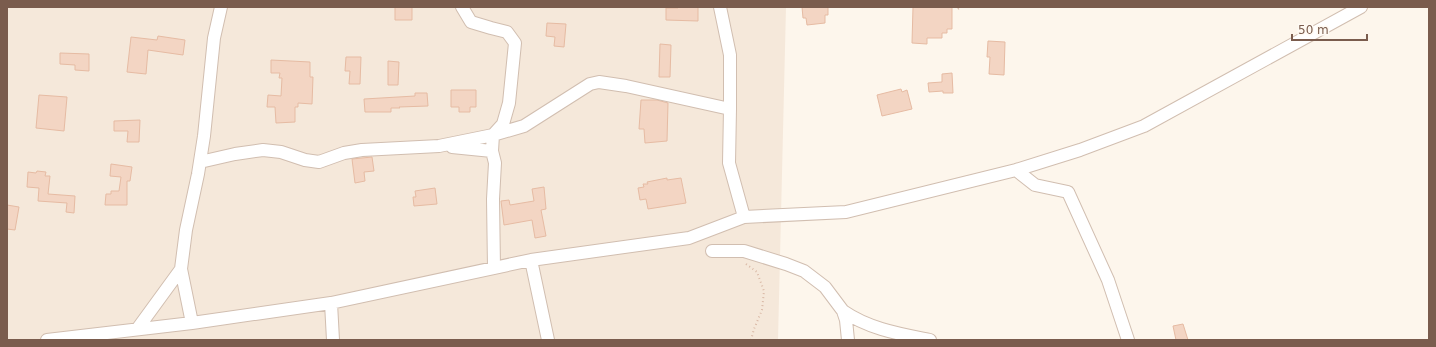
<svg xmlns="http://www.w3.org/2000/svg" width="1436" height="347" viewBox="0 0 1436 347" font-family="'DejaVu Sans',sans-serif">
<rect width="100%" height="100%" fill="#fdf6ec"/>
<path fill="#f5e8da" d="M7,7H786L778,340H7Z"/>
<path fill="#f3d5c3" stroke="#e6bba3" d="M395,7H412V20H395Z
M678,7H698V21L666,20V8H678Z
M802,7H828V15H825V23L807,25L806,18H803Z
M913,7H952V29H947V33H942V38H927V44L912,43Z
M547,23L566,24L564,47L554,46L555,37L546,36Z
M158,36L185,40L183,55L148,50L146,74L127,72L131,37L157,40Z
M988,41L1005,42L1004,75L989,74L990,57H987Z
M660,44L671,45L670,77H659Z
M60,53L89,54V71L75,70V65L60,64Z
M346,57H361L360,84H349L350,71H345Z
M271,60L310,62V77H313L312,104L298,103V107H295V122L276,123L275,107H267L268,95L281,96L282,78H279L280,73H271Z
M388,61L399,62L398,85H388Z
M952,73L953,93H943V91L929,92L928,83L942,82V74Z
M901,89L902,92L907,90L912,109L882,116L877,95Z
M451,90H476V107H470V112H459V107H451Z
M415,93H427L428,106L399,107L400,108H391V112H365L364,99L415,96Z
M39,95L67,97L64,131L36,128Z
M641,100H657L668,103L667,141L645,143L644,129H639Z
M140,120L139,142H127L128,131H114V121Z
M372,157L374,171L364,172L365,181L355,183L352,159Z
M111,164L132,167L130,181H127V205H105L106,194H111V191H119L121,177L110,176Z
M37,171L46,172L45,176H50L48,194L75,196L74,213L66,212L67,203L38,201L39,188L27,187L28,172L36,173Z
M667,178V180L681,178L686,203L648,209L646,199L640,200L638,188L644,187L643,184H648L647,182Z
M544,187L546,209L541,210L546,236L535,238L532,220L504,225L501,201L509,200L510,205L534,201L532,189Z
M435,188L437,204L414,206L413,197H416L415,191Z
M7,205L19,207L15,230L7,229Z
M1183,324L1188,340H1176L1173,326Z"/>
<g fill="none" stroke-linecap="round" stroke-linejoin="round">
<defs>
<path id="minor" d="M462,7L471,22L491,28L507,32L515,43L509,103L503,124L493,135L492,151
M730,109L729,163L744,217
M452,147L492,151L495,163L493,199L494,268
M200,162L235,154L263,150L281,152L305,160L319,162L344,153L362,150L439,146L493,135L524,126L590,84L599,82L626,86L730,109V55L720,7
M1016,170L1035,185L1068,192L1108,280L1128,340
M712,251H744L786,264L804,271L825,287L843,311L846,320L848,340
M531,260L548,340
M181,269L192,323
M331,303L333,340
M843,311C869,329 900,334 930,340
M138,328L181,269L186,230L198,174L204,136L214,38L221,7
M47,340L192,323L331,303L531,260L689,238L744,217L846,212L1016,170L1080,150L1144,126L1361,7"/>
</defs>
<use href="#minor" stroke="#d1beb0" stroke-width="14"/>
<path stroke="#d9b8a5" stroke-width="2" stroke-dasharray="1 3" stroke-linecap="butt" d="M958,9L960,7
M746,264L757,272L764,291L762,310L754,329L751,340"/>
<use href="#minor" stroke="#fff" stroke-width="12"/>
</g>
<rect width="1436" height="347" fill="none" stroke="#7a5c4d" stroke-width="16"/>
<path d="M1292 34v6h75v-6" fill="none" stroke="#7a5c4d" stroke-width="2"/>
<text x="1298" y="34" font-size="12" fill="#7a5c4d" stroke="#fffaf3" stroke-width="3" paint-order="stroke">50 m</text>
</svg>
